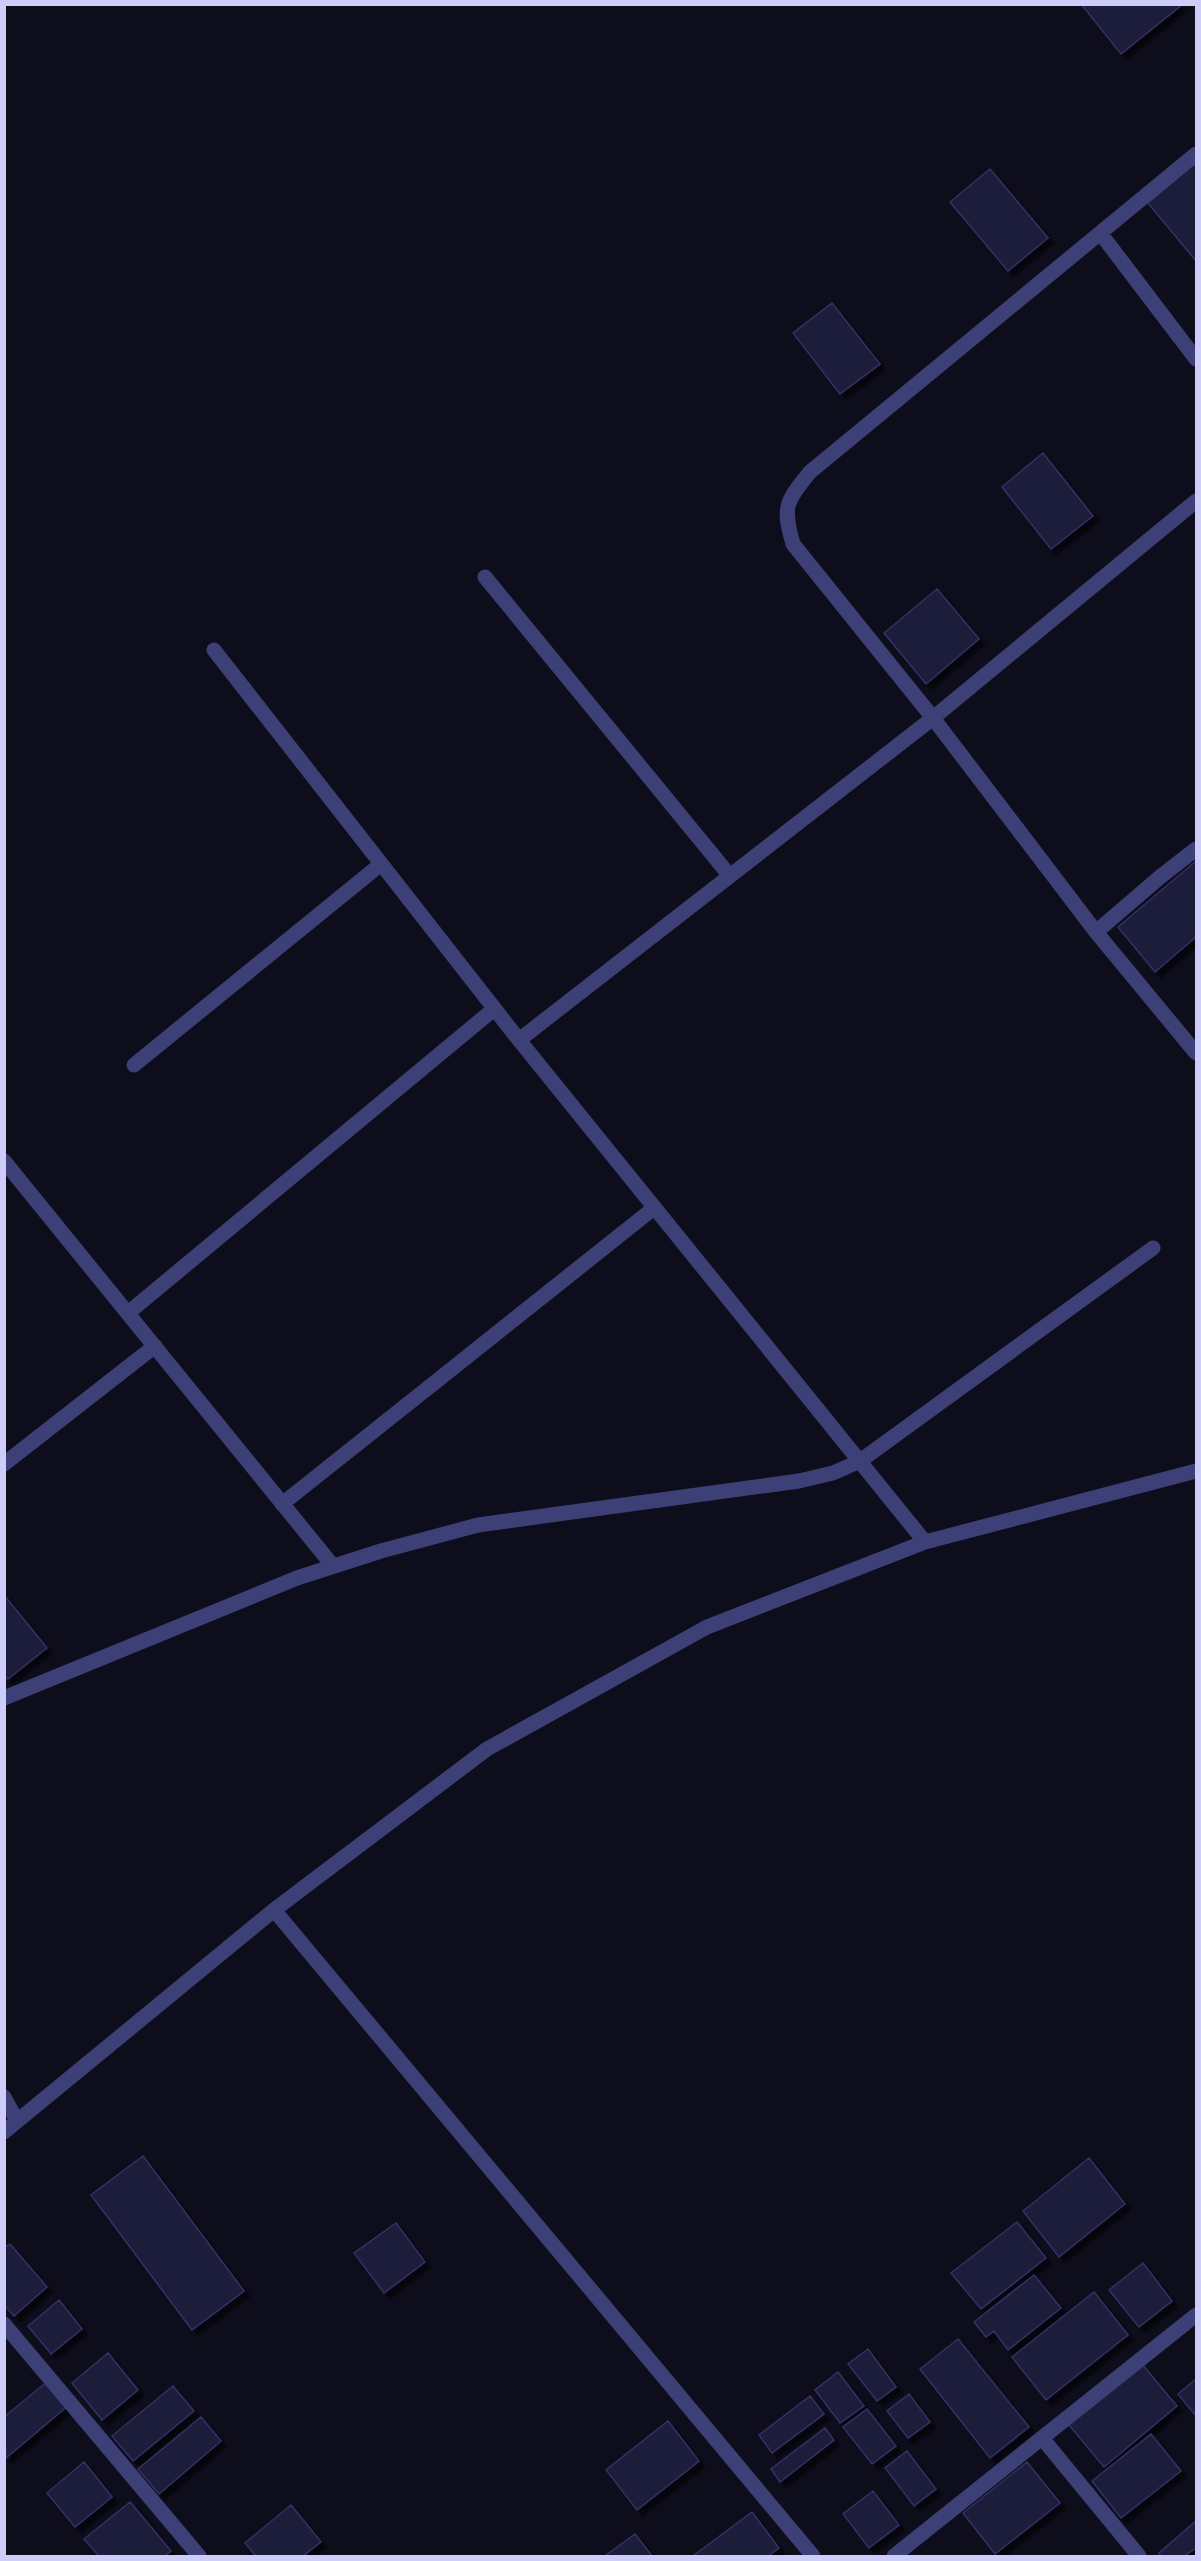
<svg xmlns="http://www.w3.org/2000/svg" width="1201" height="2561" viewBox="0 0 1201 2561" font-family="Raleway,sans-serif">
<defs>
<filter id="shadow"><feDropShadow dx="5.5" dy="5.5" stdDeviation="1.5" flood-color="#0009"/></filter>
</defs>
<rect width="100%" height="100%" fill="#0e0d1c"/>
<path fill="#1f1b3b" stroke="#353064" stroke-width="1.5" filter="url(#shadow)" d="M1081,4H1183L1121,54Z
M1194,164L1196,167V261L1148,203Z
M990,169L1048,238L1008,271L950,202Z
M832,303L880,364L840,394L793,333Z
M1043,453L1093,516L1051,549L1002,487Z
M937,589L979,639L926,684L884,633Z
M1196,861V937L1155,972L1118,927Z
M4,1595L47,1648L8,1679L4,1675Z
M143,2156L244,2291L192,2330L91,2195Z
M1089,2158L1125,2204L1059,2257L1023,2211Z
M1017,2222L1046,2258L981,2309L951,2273Z
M396,2223L425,2262L384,2293L354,2253Z
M10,2244L47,2287L14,2316L4,2305V2248Z
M1143,2263L1172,2301L1139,2327L1109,2290Z
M1034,2275L1061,2308L1008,2350L994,2331L986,2337L974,2322Z
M1094,2292L1128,2335L1046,2400L1012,2357Z
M59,2300L82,2329L51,2354L28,2326Z
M958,2339L1029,2427L990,2458L920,2369Z
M868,2349L896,2387L877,2401L848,2364Z
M108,2353L138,2390L102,2420L72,2383Z
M1142,2364L1177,2406L1104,2467L1069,2425Z
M838,2372L864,2406L840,2423L815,2390Z
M1196,2379V2416L1178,2394Z
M48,2381L69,2405L6,2458L4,2417Z
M173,2386L194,2411L133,2461L112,2436Z
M909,2394L930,2422L908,2438L887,2411Z
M810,2396L824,2414L772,2453L759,2435Z
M867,2409L896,2446L872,2464L843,2427Z
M201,2417L221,2441L159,2494L138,2469Z
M668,2421L699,2461L637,2510L606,2470Z
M825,2428L834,2440L780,2482L771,2469Z
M1151,2434L1181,2471L1121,2518L1092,2481Z
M907,2451L936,2489L914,2506L885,2468Z
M84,2462L112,2497L75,2527L47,2493Z
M1027,2462L1060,2503L995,2554L963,2513Z
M873,2491L899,2525L869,2548L843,2514Z
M130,2502L171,2551L164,2556H99L84,2539Z
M291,2505L321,2542L303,2556H256L245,2543Z
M752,2512L779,2548L768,2556H693Z
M1196,2521V2548L1184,2556H1161L1159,2553Z
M635,2534L652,2556H605Z"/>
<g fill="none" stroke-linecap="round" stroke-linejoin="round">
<path stroke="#3d4076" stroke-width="15" d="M1196,154L810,472C786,502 782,506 793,544L933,718L1096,932L1196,1053
M1101,234L1196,359
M485,577L730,876
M214,650L519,1040L925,1542
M1096,932L1160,877L1196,849
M519,1040L933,718L1196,501
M134,1065L381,864
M4,1161L333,1566
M128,1313L494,1009
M4,1464L155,1346
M282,1504L654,1208
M4,1698L297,1578L381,1551L478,1525L799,1481L833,1473L860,1461L1153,1248
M274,1910L813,2556
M4,2097L17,2121
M4,2132L274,1910L487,1749L707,1627L925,1542L1196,1471
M4,2324L199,2556
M1042,2438L1139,2556
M894,2556L1196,2315"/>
</g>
<rect width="1201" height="2561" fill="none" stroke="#cecdfa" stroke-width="12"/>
</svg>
